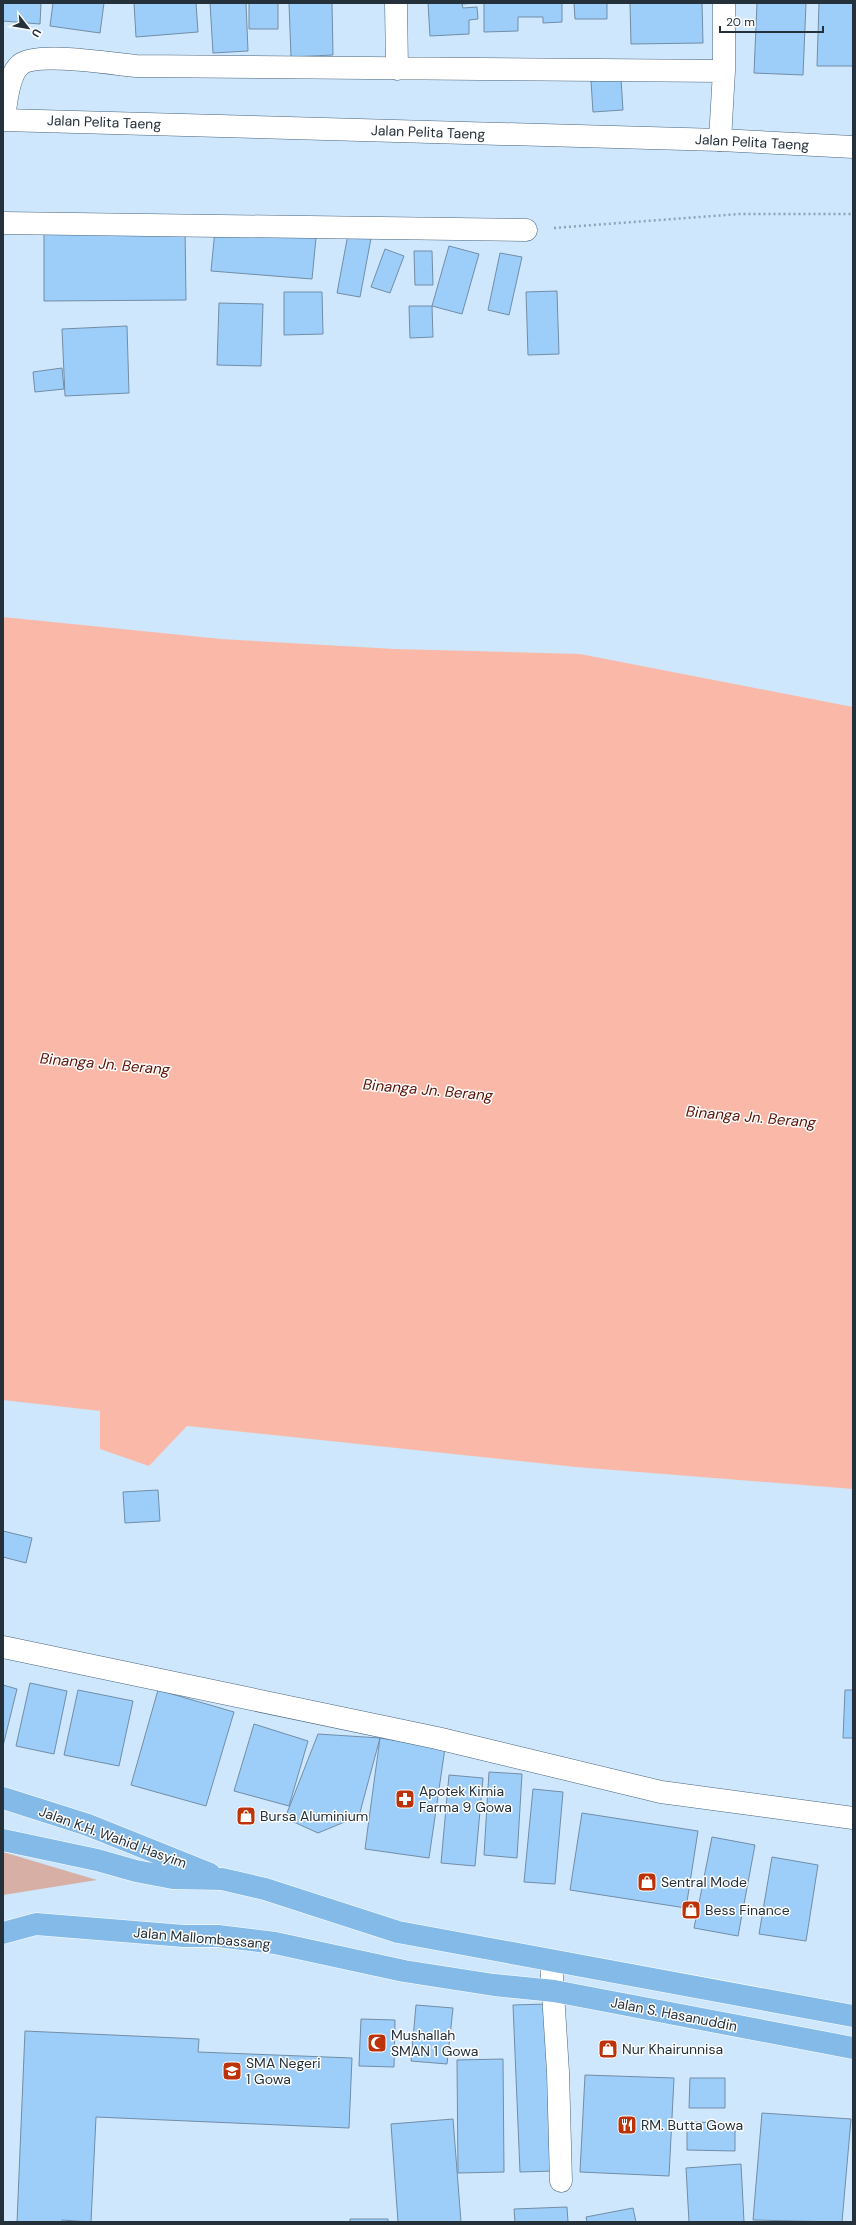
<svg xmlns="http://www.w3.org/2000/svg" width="856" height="2225" viewBox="0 0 856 2225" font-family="'DM Sans',sans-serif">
<rect width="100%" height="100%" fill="#cee7fd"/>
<path fill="#d8afa4" d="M3,1852L97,1880L3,1895Z"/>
<path fill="#fab9a8" d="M3,617L221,639L395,649L580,654L853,707V1489L576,1467L187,1426L149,1466L100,1449V1411L3,1400Z"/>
<path fill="#9dcefa" stroke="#718da7" d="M3,3H41L40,24L3,21Z
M53,3H104L100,33L50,26Z
M134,3H196L198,32L136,37Z
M210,3H246L248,51L213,53Z
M249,3H278V29H249Z
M289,3H332L333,55L291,57Z
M428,3H479L462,4L463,8L477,7L478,19L469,20V34L430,36Z
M484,3H562V22L543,23V17H518V31L484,32Z
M574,3H607V19H575Z
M630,3H702L703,43L631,44Z
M757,3H806L803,75L754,73Z
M819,3H853V66H817Z
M621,79L623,110L593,112L591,81Z
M185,226L186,300L44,301V227Z
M349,229L372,233L360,297L337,293Z
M215,230L316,238L312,279L211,271Z
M449,246L479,254L462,314L432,306Z
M385,249L404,256L390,293L371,287Z
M414,251H432L433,285H415Z
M500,253L522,257L509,315L488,310Z
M557,291L559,354L528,355L526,292Z
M284,292H322L323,334L284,335Z
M219,303L263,304L261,366L217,365Z
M409,306H432L433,337L410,338Z
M127,326L129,393L65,396L62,329Z
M62,368L64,389L35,392L33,372Z
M158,1490L160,1521L125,1523L123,1492Z
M3,1531L32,1538L26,1563L3,1557Z
M30,1683L67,1691L54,1754L16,1746Z
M3,1685L17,1689L3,1746Z
M78,1690L133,1701L119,1766L64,1755Z
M158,1690L234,1712L206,1806L131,1785Z
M845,1690H853V1738H843Z
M254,1724L308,1741L289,1806L234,1791Z
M318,1734L380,1738L359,1816L318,1833L285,1818Z
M380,1738L445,1748L429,1858L365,1849Z
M489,1772L522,1774L517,1858L484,1855Z
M449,1775L483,1778L475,1866L441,1863Z
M533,1789L563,1792L555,1884L524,1882Z
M582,1813L698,1831L686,1908L570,1890Z
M712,1837L755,1845L738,1936L694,1928Z
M772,1857L818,1865L806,1941L759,1934Z
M547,2004L554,2171L520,2172L513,2005Z
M416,2005L453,2008L447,2064L411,2061Z
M361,2019L395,2020L394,2067L359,2066Z
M25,2031L199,2039L198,2052L352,2058L349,2128L96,2117L91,2222L62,2220V2222H17Z
M503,2059L504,2172L458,2173L457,2060Z
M585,2075L674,2078L669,2176L580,2172Z
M690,2078H725V2108H689Z
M762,2113L851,2119L842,2222L753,2220Z
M453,2119L461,2222H398L391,2124Z
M687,2122L735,2123V2151L687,2150Z
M741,2164L744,2222H689L686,2168Z
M567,2207L568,2222H515L514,2209Z
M633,2208L636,2222H587L586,2217Z
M350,2219H388V2222H350Z"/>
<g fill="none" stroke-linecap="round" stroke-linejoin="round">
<defs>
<path id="minor" d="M396,3L397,69
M4,119C6,104 8,75 20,65C36,51 113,64 136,66L724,71
M720,140L724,71V3
M3,223L526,230
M3,1647L437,1738L661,1792L853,1818
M551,1961L558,2072L561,2181"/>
<path id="tertiary" d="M3,120L720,140L853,147"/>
<path id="trunk" d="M3,1798L88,1825L210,1874
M3,1840L97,1860L136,1871L173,1878L222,1879L265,1889L398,1932L853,2016
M3,1933L36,1924L184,1936H218L275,1943L404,1971L494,1985L554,1991L853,2048"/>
</defs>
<use href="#minor" stroke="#49647c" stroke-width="23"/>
<use href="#tertiary" stroke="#49647c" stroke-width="23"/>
<use href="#trunk" stroke="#fff" stroke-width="23"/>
<path stroke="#8fa3b4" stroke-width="2.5" stroke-dasharray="2 3" stroke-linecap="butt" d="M554,228L739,214H853"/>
<use href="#minor" stroke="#fff" stroke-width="22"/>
<use href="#tertiary" stroke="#fff" stroke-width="22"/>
<use href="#trunk" stroke="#84bae7" stroke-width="22"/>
</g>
<defs>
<symbol id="pharmacy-square" viewBox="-11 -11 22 22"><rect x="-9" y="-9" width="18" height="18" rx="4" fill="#bc3309" stroke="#fff"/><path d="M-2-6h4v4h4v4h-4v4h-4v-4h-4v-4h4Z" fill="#fff"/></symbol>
<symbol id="shop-square" viewBox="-11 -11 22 22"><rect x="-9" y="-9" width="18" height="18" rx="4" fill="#bc3309" stroke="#fff"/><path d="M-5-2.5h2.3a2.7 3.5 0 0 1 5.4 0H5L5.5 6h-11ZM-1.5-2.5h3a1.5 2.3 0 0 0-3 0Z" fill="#fff"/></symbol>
<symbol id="mosque-square" viewBox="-11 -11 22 22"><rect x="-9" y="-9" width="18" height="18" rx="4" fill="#bc3309" stroke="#fff"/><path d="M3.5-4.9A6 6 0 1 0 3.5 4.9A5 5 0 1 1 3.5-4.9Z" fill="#fff"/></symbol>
<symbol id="school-square" viewBox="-11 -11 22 22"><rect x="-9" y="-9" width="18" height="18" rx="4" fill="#bc3309" stroke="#fff"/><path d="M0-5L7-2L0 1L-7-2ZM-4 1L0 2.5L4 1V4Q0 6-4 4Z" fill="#fff"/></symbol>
<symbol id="restaurant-square" viewBox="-11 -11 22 22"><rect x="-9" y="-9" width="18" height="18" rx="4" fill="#bc3309" stroke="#fff"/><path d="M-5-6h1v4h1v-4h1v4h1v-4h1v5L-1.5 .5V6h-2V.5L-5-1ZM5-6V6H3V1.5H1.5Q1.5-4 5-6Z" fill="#fff"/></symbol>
</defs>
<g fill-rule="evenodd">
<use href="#pharmacy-square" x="394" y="1788" width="22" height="22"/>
<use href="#shop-square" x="235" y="1805" width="22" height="22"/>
<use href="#shop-square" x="636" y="1871" width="22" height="22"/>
<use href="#shop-square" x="680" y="1899" width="22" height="22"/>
<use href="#mosque-square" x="366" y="2032" width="22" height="22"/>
<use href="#shop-square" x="597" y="2038" width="22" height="22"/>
<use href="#school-square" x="221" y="2060" width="22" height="22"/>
<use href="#restaurant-square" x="616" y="2114" width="22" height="22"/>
</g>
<g text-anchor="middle" stroke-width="3" stroke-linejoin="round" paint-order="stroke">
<g font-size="14" fill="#24303a" stroke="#fff">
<text transform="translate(104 122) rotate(2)" y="5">Jalan Pelita Taeng</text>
<text transform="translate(428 132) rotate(2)" y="5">Jalan Pelita Taeng</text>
<text transform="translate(752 142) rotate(3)" y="5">Jalan Pelita Taeng</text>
<text transform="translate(113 1837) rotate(20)" y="5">Jalan K.H. Wahid Hasyim</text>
<text transform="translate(202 1938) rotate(5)" y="5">Jalan Mallombassang</text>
<text transform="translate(674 2014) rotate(11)" y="5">Jalan S. Hasanuddin</text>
</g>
<g font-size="14" fill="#24303a" stroke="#fff" text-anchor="start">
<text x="419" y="1796">Apotek Kimia<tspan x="419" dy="16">Farma 9 Gowa</tspan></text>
<text x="260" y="1821">Bursa Aluminium</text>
<text x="661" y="1887">Sentral Mode</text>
<text x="705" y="1915">Bess Finance</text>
<text x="391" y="2040">Mushallah<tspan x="391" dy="16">SMAN 1 Gowa</tspan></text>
<text x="622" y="2054">Nur Khairunnisa</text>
<text x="246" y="2068">SMA Negeri<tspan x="246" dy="16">1 Gowa</tspan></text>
<text x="641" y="2130">RM. Butta Gowa</text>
</g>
<g font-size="15" font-style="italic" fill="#5a0f00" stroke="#fff">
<text transform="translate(105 1064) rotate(5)" y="5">Binanga Jn. Berang</text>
<text transform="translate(428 1090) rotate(5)" y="5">Binanga Jn. Berang</text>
<text transform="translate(751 1117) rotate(5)" y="5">Binanga Jn. Berang</text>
</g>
</g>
<rect width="856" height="2225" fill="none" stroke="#24303a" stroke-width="8"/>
<g transform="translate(28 28) rotate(121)" stroke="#ffffff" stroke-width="3" paint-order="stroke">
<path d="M0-3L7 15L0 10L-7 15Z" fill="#24303a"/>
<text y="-6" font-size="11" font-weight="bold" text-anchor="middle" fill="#24303a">U</text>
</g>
<path d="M720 26v6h103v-6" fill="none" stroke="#24303a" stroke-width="2"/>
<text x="726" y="26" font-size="12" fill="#24303a" stroke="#ffffff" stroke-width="3" paint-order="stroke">20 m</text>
</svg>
